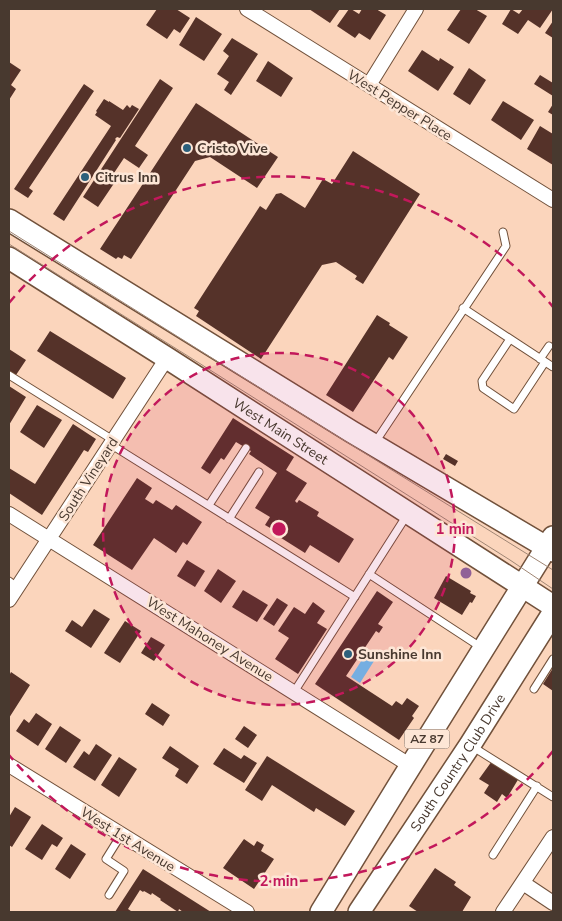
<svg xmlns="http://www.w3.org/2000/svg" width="562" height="921" viewBox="0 0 562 921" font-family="'Nunito Sans',sans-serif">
<rect width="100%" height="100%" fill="#fbd5bc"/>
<path fill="#6ac3f4" d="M365,655L374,661L360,683L351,677Z"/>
<path fill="#553229" d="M157,9H176L190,18L180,33L174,29L167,39L146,25Z
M309,9H340L330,23Z
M349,9H351L359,14L362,9H376L386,15L370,40L359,33L355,38L337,26Z
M461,9H475L487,16L469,44L447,30Z
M511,9L519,14L523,9H553L540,28L528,20L518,34L502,24Z
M196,17L222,34L204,61L179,45Z
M553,21V38L545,33Z
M232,38L258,54L231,95L224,90L229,82L217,74L229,56L223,51Z
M422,50L439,61L440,58L454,67L438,91L408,71Z
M268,61L293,78L281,97L256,81Z
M9,62L21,70L11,85L16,89L9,100Z
M469,68L486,80L470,105L453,94Z
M540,75L553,83V96L534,84Z
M160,79L173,88L135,146L148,155L139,168L124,158L114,173L119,176L98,207L83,197Z
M84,84L94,91L29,188L33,191L28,198L14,189Z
M104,99L109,102V101L123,110L127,105L130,108L132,105L139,109L120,138L117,137L115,139L116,140L64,221L53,214L111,126L95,115L97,112L96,111Z
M503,101L534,120L521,140L491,120Z
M196,103L278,157L257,188L210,157L195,161L131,259L124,255L122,259L118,257L116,259L100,249Z
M553,104V115L548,112Z
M540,126L553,134V165L527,149Z
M353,151L420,194L363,284L355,279L357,276L336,262L322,265L261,359L196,316L199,311L194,308L260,206L266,210L276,194L281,193L305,208L323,179L332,184Z
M377,315L390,323L389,325L408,337L393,360L389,357L353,412L326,395Z
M50,331L126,378L113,399L37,351Z
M9,349L26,360L16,375L9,371Z
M9,386L26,397L9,425Z
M37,405L62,420L44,448L20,432Z
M233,418L294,457L286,470L307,483L295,501L297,503L299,500L319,512L317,516L354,539L339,563L310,545L305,553L278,536L279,533L265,525L270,517L255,508L277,473L249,454L251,451L236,442L224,460L221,458L210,474L201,468Z
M73,424L96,439L88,452L84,450L42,515L9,493V468L35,484Z
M446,454L458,461L455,466L443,459Z
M137,478L152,488L145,499L153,504L156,500L172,510L176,505L202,522L187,545L183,542L176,553L154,538L132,570L93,545Z
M187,560L205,571L195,587L177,576Z
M218,569L236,581L221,603L204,591Z
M446,576L471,591L470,593L476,596L472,603L470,602L462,615L434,598Z
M243,590L268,605L257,622L232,607Z
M377,591L393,602L378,624L383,627L379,633L376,631L346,676L392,706L396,701L402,705L407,698L419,706L412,716L414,718L399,740L315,684Z
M277,598L288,605L274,626L263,619Z
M313,602L325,611L317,623L327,629L298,674L275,659L289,638L278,631L294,607L305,614Z
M94,609L110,619L91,648L65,631L72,620L82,627Z
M125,621L141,631L120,663L104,653Z
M151,637L165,645L154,661L141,653Z
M553,668V691L543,684Z
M11,672L30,685L9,718V676Z
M152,703L170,715L163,726L145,714Z
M36,713L52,724L38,746L16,731L24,719L29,723Z
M60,726L81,740L66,763L45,749Z
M244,726L257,735L248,748L235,739Z
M96,744L112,755L95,781L73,767L84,751L89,755Z
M170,746L199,766L187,784L175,776L179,769L162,758Z
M224,748L241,759L244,755L257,763L244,783L213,764Z
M267,756L355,811L345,826L316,808L314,812L272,785L262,801L245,790Z
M119,757L137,769L119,797L101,785Z
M492,761L519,778L507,798L502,794L497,802L484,793L489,785L479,779Z
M15,807L31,817L12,847L9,845V817Z
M42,824L63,838L57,847L52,844L42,860L25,849Z
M244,839L254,846L257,841L264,845L261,851L274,859L254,889L223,868Z
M71,844L86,854L70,879L55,869Z
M435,868L456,882L454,885L471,897L462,912H418L409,906Z
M143,869L211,912H183L179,909L178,912L160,900L161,899L152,893L151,895L144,891L143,892L140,890L128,909L131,911L129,912H115Z"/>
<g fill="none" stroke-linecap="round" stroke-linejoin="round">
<defs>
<path id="service" d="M463,308L553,367
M510,339L482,381L483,388L514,409L545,362
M540,359L549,346
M9,375L113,440
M110,444L355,597
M374,444L506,246L503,232
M209,505L246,448
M229,519L259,472
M369,574L482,648
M9,581L17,587
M534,689L553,659
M294,692L407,515
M473,747L553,797
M493,855L537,786
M109,895L124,871L106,859L121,835"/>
<path id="minor" d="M247,9L553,200
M369,85L416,9
M9,514L411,766
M9,600L167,358
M9,765L247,912
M523,883L553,903
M503,912L553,837"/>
<g id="primary">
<path d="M9,220L352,432L553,551"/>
<path id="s1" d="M9,258L167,358L553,606"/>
<path d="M321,912L400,783L553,537"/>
<path id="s2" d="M359,912L470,745L553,613"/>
</g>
</defs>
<use href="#service" stroke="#71513b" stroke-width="9"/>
<use href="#minor" stroke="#71513b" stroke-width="16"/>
<use href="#primary" stroke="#71513b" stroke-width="24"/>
<use href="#service" stroke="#fff" stroke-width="7"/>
<use href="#minor" stroke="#fff" stroke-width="14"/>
<use href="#primary" stroke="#fff" stroke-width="21"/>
<path stroke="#a08674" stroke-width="1" d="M9,231L271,395L553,570
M9,244L199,363L510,560L553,589"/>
</g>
<circle fill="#916097" cx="466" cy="573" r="5.5"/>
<circle cx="279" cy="529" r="176" fill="#c2185b" fill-opacity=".12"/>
<g fill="none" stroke="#c2185b" stroke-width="2.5" stroke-dasharray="9 6">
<circle cx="279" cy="529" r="176"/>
<path d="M553 751A352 352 0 0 1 9 755M9 303A352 352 0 0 1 553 307"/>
</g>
<g fill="#2c607c" stroke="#fde6d6" stroke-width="2">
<circle cx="187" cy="148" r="5"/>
<circle cx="85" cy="177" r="5"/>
<circle cx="348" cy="654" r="5"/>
</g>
<g text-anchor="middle" stroke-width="5" stroke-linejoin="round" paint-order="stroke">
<rect fill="#fde6d6" stroke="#7e6d61" stroke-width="1" x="404.5" y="729.5" width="45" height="19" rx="4"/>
<g font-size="12" font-weight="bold" fill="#48392f">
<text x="427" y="743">AZ 87</text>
</g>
<g font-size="14" fill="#48392f" stroke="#fde6d6">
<text transform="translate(400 105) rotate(32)" y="5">West Pepper Place</text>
<text dy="5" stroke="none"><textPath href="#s1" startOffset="322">West Main Street</textPath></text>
<text transform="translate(88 479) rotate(-57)" y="5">South Vineyard</text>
<text transform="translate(210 639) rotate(32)" y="5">West Mahoney Avenue</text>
<text dy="5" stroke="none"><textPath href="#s2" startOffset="179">South Country Club Drive</textPath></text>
<text transform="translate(128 839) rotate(32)" y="5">West 1st Avenue</text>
</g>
<g font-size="14" font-weight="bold" fill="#48392f" stroke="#fde6d6" text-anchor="start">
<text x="197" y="153">Cristo Vive</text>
<text x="95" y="182">Citrus Inn</text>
<text x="358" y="659">Sunshine Inn</text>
</g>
</g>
<circle cx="279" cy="529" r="8" fill="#c2185b" stroke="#fde6d6" stroke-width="2.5"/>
<g font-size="15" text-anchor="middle" font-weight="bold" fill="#c2185b" stroke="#fde6d6" stroke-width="5" stroke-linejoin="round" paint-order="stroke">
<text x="455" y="534">1 min</text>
<text x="279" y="886">2 min</text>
</g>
<rect width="562" height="921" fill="none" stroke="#48392f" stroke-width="20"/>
</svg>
